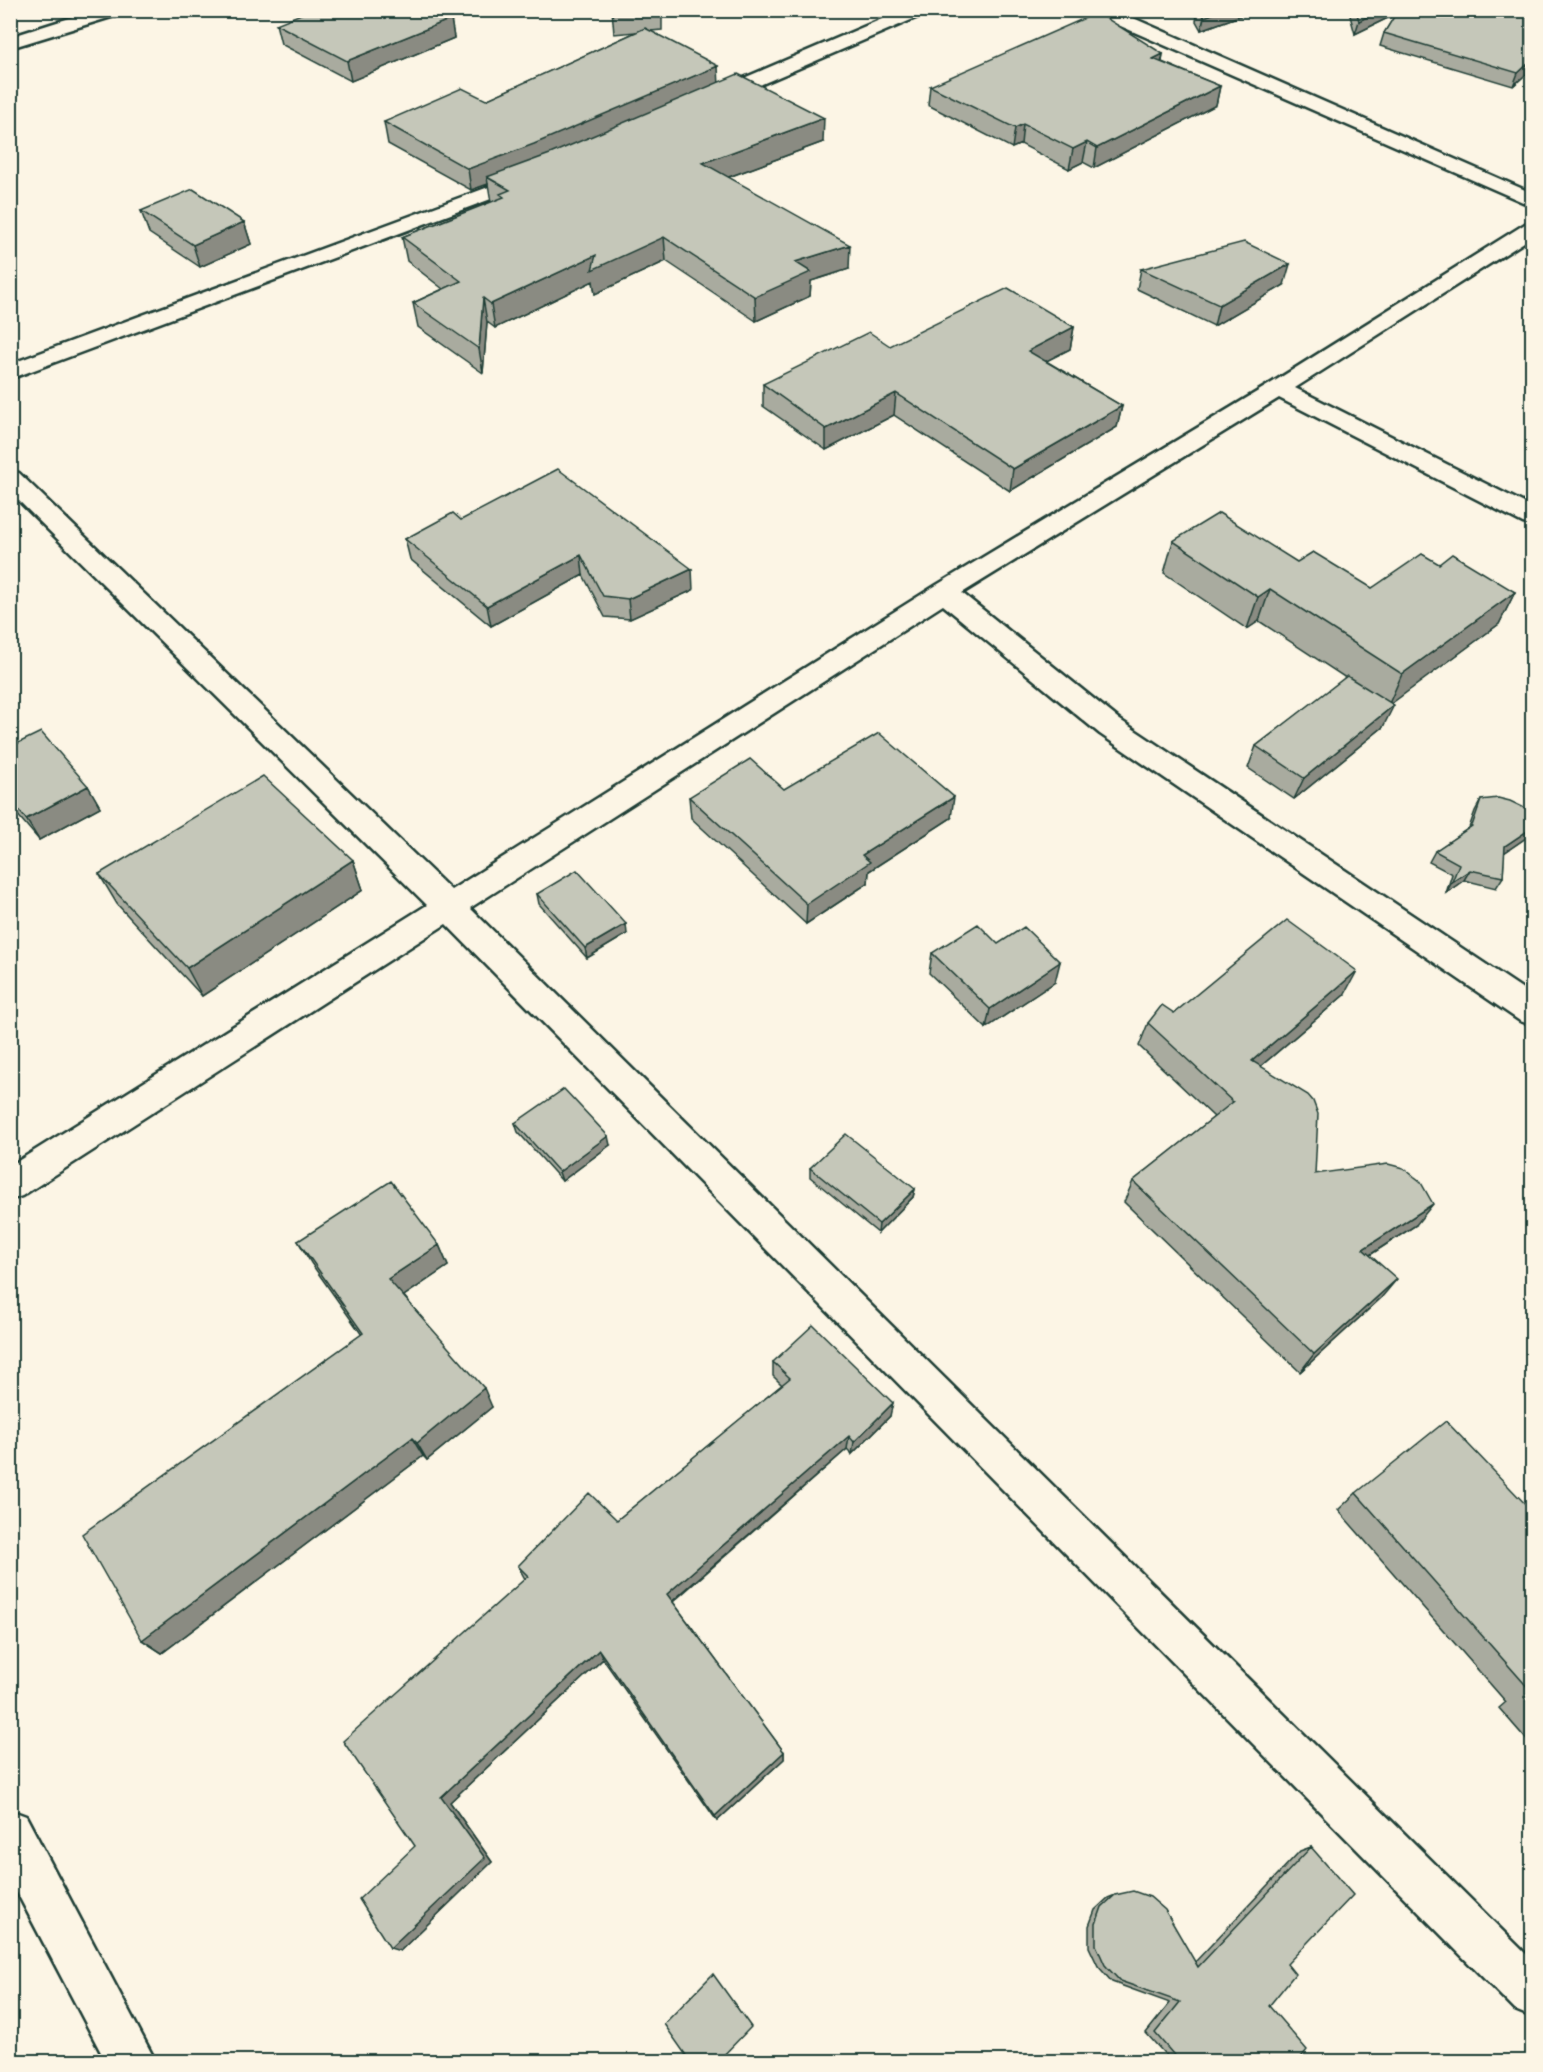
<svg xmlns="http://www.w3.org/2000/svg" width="1543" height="2072" viewBox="0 0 1543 2072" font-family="Caveat,sans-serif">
<rect width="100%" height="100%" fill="#fcf5e5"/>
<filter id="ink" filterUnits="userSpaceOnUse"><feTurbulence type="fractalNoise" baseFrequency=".0167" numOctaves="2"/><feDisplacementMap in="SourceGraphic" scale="12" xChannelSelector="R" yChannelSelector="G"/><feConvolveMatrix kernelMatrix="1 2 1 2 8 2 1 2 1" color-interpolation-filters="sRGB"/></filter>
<g filter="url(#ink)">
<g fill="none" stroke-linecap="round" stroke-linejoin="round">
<defs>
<path id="street" d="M95,10H123L121,14L10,48V37Z
M903,10H927L925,14L718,103H704L702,99L704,95Z
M1091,10H1115L1532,193V206L1093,14Z
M532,171L539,173L542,177L539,181L10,379V364Z
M1532,222V237L1295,388L1532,507V525L1523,523L1279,398L962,593L1120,720L1532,995V1025L1520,1021L1100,734L943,605L470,908L1532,1960V2017L1515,2010L446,924L22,1196L10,1200V1166L427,905L10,492V471L19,473L451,890L935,586L1270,384L1525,224Z
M10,1810L26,1816L156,2062H106L10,1879Z"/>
</defs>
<use href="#street" stroke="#1f3d34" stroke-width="5"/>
<use href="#street" fill="#fcf5e5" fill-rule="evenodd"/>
</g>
<path fill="#a9ab9f" stroke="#1f3d34" stroke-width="1.5" d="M612,10H662V30L650,31L719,82L823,142L729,177L849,269L811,281L810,296L756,321L666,261L595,294L593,281L495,328L487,322L483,373L418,327L413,303L443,289L407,261L402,237L491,202L488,184L471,190L388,144L384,122L486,100L636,32L614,34Z
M1198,10H1256L1201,30L1196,21Z
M1345,10H1533V68L1513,86L1380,46L1384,33L1396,14L1355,34L1349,12Z
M451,19L454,38L351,81L281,44L276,24Z
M1163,54L1162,62L1220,86L1216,105L1094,168L1083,162L1069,169L1021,144L1012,148L928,105L930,86Z
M141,211L244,222L251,244L200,267L149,233Z
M1141,269L1284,285L1214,326L1137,289Z
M1074,327L1070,349L1046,361L1122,406L1117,427L1010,491L894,415L826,450L763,406V384L890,346Z
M461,520L693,590L630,619L605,617L583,575L491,626L410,559L405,539Z
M1173,541L1297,562L1372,588L1439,564L1515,592L1499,624L1391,703L1383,727L1294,799L1248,768L1256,746L1346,678L1259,621L1247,629L1164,573Z
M10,747L88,786L100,807L39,840L10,806Z
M784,789L951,818L869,871L868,883L806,924L691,818L689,797Z
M1481,800L1533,833L1504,853L1503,877L1496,888L1464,880L1446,893L1452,874L1429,862L1435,851L1469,828L1475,811Z
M353,860L363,890L202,996L117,904L99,874Z
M537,894L627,934L587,958L539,904Z
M998,944L1055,982L986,1028L929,973L932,953Z
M1344,995L1261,1066L1315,1174L1416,1225L1370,1255L1381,1298L1300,1372L1124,1202L1133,1181L1214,1117L1139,1046L1148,1023L1174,1013Z
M515,1123L610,1145L562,1181L518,1132Z
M810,1168L915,1189L913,1197L878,1233L810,1177Z
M298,1241L439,1245L448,1266L404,1296L492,1407L427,1460L423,1456L162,1653L142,1640L362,1335L311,1263Z
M773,1362L890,1416L852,1454L847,1449L673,1602L784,1752V1759L717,1821L603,1659L450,1802L492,1862L400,1951L415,1846L525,1579L518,1566L617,1520L782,1385L773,1376Z
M1356,1493L1533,1512V1747L1499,1708L1506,1702L1338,1510Z
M1311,1847L1287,1964L1269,2006L1298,2061H1171L1146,2033L1170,2003L1112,1982L1098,1966L1089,1947V1926L1095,1910L1108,1898L1115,1895L1195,1962L1300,1851Z"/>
<path fill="#8a8b82" stroke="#1f3d34" stroke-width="1.5" d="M1223,10H1256L1201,30L1204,17Z
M1380,10L1402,11L1355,34L1359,21Z
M451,19L454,38L351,81L347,61Z
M1163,54L1159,73L1153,59Z
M1533,59V68L1513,86L1518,73Z
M718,66L719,87L495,182L487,177L488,184L471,190L468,169Z
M1220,86L1216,105L1094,168L1097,148Z
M824,118L823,142L704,186L703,163Z
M1023,124L1021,144L1012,148L1015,128Z
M1087,142L1083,162L1069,169L1073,149Z
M244,222L251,244L200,267L193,245Z
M664,237L666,261L595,294L593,281L495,328L491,304L596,255Z
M850,245L849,269L811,281L810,296L756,321L755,297L795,262Z
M1290,264L1284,285L1214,326L1219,305Z
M483,298L487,322L483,373L479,349Z
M1074,327L1070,349L1025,372L1028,351Z
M896,393L894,415L826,450V429Z
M1122,406L1117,427L1010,491L1013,469Z
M581,555L583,575L491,626L487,606Z
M692,569L693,590L630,619L628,599Z
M1270,589L1259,621L1247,629L1258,597Z
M1515,592L1499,624L1388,706L1402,674Z
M1394,705L1383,727L1294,799L1304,778Z
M88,786L100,807L39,840L26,819Z
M954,797L951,818L869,871L868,883L806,924L807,904L862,855Z
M1533,827V833L1498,857L1505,846Z
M353,860L363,890L202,996L187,968Z
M1470,870L1464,880L1446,893L1452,882Z
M626,924L627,934L587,958L585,948Z
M1060,962L1055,982L986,1028L990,1009Z
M1357,971L1344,995L1241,1083L1252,1061Z
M608,1136L610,1145L562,1181L559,1172Z
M915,1189L913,1197L878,1233L879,1224Z
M1433,1204L1416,1225L1348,1269L1363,1249Z
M439,1245L448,1266L399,1299L388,1279Z
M1397,1279L1381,1298L1300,1372L1314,1354Z
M484,1388L492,1407L427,1460L417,1443Z
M893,1403L890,1416L852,1454L854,1442Z
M849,1436L847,1449L669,1604L667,1594Z
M412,1438L423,1456L162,1653L142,1640Z
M599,1650L603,1659L450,1802L492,1862L400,1951L390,1948L441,1797Z
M784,1752V1759L717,1821L715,1816Z"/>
<path fill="#c5c7b9" stroke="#1f3d34" stroke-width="1.5" d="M311,10H434L451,19L347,61L276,24Z
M612,10H645L612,13Z
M1200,10H1223L1204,17Z
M1356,10H1380L1359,21Z
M1398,10H1533V59L1518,73L1384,33Z
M1094,14L1100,17L1103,16L1163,54L1153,59L1220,86L1097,148L1087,142L1073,149L1023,124L1015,128L930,86Z
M645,28L718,66L534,144L468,169L384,122L462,88L486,100Z
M738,74L824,118L703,163L850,245L795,262L811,272L755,297L664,237L592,270L596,255L491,304L483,298L479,349L413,303L461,281L402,237L504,197L500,194L510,190L487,177L550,154Z
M193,189L244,222L193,245L141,211Z
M1244,242L1290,264L1219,305L1141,269Z
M1008,288L1074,327L1028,351L1122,406L1013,469L896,393L826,429L763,384L869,332L890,346Z
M558,469L692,569L628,599L603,596L581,555L487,606L405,539L453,513L461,520Z
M1219,513L1297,562L1313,552L1372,588L1422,554L1439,564L1452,554L1515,592L1402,674L1270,589L1258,597L1173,541Z
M1347,676L1394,705L1304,778L1256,746Z
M41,732L88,786L26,819L10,800V747Z
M879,733L954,797L862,855L870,862L807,904L689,797L750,759L784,789Z
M263,776L353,860L187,968L99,874Z
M1498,798L1510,801L1533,812V827L1505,846L1503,877L1470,870L1452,882L1459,864L1435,851L1472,826L1481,800Z
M577,870L626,924L585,948L537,894Z
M1287,920L1357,971L1252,1061L1308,1095L1313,1101L1318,1114L1315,1174L1388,1164L1403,1168L1420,1181L1433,1204L1363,1249L1397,1279L1314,1354L1133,1181L1233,1102L1148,1023L1162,1005L1174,1013Z
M978,924L998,944L1024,927L1060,962L990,1009L932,953Z
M564,1089L608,1136L559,1172L515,1123Z
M846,1134L915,1189L879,1224L810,1168Z
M391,1181L439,1245L388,1279L484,1388L417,1443L412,1438L142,1640L82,1534L363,1333L298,1241Z
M813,1325L893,1403L854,1442L849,1436L667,1594L784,1752L715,1816L599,1650L441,1797L485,1858L390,1948L359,1899L415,1846L343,1741L528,1576L518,1566L589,1493L617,1520L790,1378L773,1362Z
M1446,1421L1533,1512V1707L1524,1697L1531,1691L1356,1493Z
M1311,1847L1353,1895L1287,1964L1295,1974L1269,2006L1307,2050L1298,2061H1179L1155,2033L1180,2002L1120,1981L1105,1965L1096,1945V1924L1102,1907L1115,1895L1133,1891L1150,1897L1165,1910L1198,1967Z
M713,1974L751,2027L718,2061H690L664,2024Z"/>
</g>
<rect width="1543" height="2072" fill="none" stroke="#fcf5e5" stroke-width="36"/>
<rect x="18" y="18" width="1507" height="2036" fill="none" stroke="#1f3d34" stroke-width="2" filter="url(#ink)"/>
</svg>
